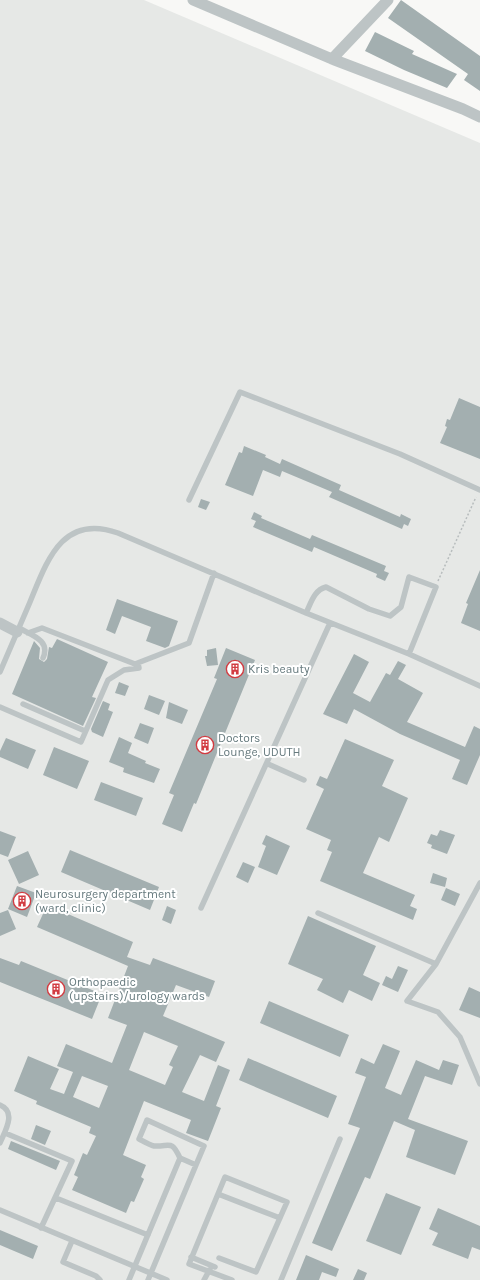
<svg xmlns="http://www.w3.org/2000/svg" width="480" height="1280" viewBox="0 0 480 1280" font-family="Karla,sans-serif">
<rect width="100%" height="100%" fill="#f8f8f6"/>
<path fill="#e6e8e6" d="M0,0H144L480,143V1280H0Z"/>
<path fill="#a3afb0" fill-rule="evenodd" d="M401,0L480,56V91L464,80L468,74L388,18Z
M375,32L414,51L412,54L457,74L447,88L404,70L365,51Z
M459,398L480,407V459L440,443L447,427L445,426L447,419L450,420Z
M244,446L266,455L265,457L280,464L282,459L341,485L339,490L400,517L401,514L411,519L408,526L404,524L402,529L329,497L332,492L282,471L280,477L263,470L253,496L225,485L239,452L242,453Z
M201,499L210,502L206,510L198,507Z
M254,512L262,516L261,518L310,539L312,535L386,566L384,571L389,573L385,581L376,577L377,574L314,547L312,552L253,527L256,521L251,519Z
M480,570V631L461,623L468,604L466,603Z
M117,599L178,621L169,646L165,648L146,641L151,627L122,616L115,634L106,630Z
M57,639L108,662L92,697L96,698L83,726L12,694L34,641L40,648L39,659L44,662L47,659L49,647L52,648Z
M216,648L218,665L207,666L205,656H207V650Z
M226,648L255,660L196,804L194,803L182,832L162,824L174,795L169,793L217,679L214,678Z
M354,654L369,662L353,693L370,702L386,673L390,675L398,661L406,665L398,679L423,693L407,722L465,747L474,726L480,729V755L467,785L452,779L460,760L400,734L354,709L347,724L323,714Z
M119,682L129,686L125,696L115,693Z
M149,695L165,701L159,715L144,709Z
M103,701L110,704L108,710L113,712L103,737L92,732L91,729Z
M169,702L188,710L182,724L166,718Z
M140,723L154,728L148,744L134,738Z
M119,737L132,743L128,753L146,761L145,763L160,769L154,783L123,772L124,768L109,762Z
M6,738L36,750L28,769L0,757V751Z
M345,739L394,760L382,786L408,798L389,842L379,837L363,873L415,895L410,906L417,909L413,920L320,881L332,852L327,850L331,840L306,829L324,789L316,785L320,776L327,779Z
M54,747L89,761L77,789L43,775Z
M101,782L143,798L136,816L94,800Z
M440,830L455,835L447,854L431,848L432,845L427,843L431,834L437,836Z
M0,831L16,837L8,857L0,854Z
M266,835L290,846L277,875L258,867L266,846L262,844Z
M70,850L159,887L150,910L61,872Z
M28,851L39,875L19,884L8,860Z
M243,862L255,867L248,883L236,877Z
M433,873L447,878L445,887L430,883Z
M17,886L36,893L27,917L8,909Z
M446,888L460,894L455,906L441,900Z
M47,905L133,942L127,957L150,965L153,958L215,981L209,997L176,985L163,1016L225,1042L216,1062L200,1055L182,1092L204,1101L218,1065L230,1070L216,1106L221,1108L212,1131L208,1141L186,1133L191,1120L144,1101L123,1155L146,1165L141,1177L144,1179L134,1202L131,1201L126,1213L72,1190L78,1177L74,1175L83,1153L87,1155L96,1136L89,1133L91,1127L36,1104L37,1101L14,1091L28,1056L59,1069L50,1089L64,1094L73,1072L57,1066L66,1044L112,1063L127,1025L108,1018L128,966L37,927ZM144,1032L178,1046L169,1065L173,1067L165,1085L129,1070ZM82,1076L108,1086L99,1108L73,1097Z
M167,906L176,910L171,924L162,920Z
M8,910L16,929L0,936V913Z
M308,916L376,946L363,975L380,983L372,1001L349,990L343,1003L317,990L323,979L288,964Z
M0,958L19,965L21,961L102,994L92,1019L0,982Z
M398,966L408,970L398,992L382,985L386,976L392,979Z
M469,987L480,992V1018L459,1010Z
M269,1001L349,1035L340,1057L260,1023Z
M383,1044L400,1051L385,1088L401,1095L416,1060L439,1070L443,1060L459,1065L452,1085L425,1076L408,1119L468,1141L455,1175L406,1157L415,1130L394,1121L370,1179L365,1177L332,1251L312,1243L360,1128L348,1124L366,1077L355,1073L361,1058L374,1064Z
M248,1058L337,1096L328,1118L239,1080Z
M36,1125L51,1131L45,1145L31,1139Z
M11,1141L60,1161L56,1170L8,1149Z
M386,1193L421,1207L401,1255L366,1241Z
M438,1208L480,1226V1250L472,1247L468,1259L432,1245L438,1233L429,1229Z
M0,1230L38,1246L33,1259L0,1245Z
M306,1255L339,1269L336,1277L322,1272L319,1280H296Z
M358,1269L367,1273L364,1280H353Z"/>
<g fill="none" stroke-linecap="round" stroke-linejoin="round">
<path stroke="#b8bdbe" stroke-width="1.5" stroke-dasharray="2 2" stroke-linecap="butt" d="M438,581L476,497"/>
<path stroke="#bdc4c5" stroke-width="5.5" d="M189,500L240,392L400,454L480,490
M306,613C311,603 314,590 326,587L369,609L390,616L401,607L409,577L436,587L409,654
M19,628C31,635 51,640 43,658
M28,633L42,628L135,664L189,643L214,573
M0,672C10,649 20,625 30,602C47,561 62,513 118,533L306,613L409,654L480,686
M23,704L85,731
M0,707L81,742L108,680L124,670L139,668L138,663
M268,764L304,780
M480,883L436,964L407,1001L438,1012L460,1037L480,1084
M201,908L330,623
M318,913L436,964
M0,1105C17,1112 5,1131 0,1143
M5,1133L72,1161L41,1228
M218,1194L280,1218
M56,1198L148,1235
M0,1210L167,1280
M72,1241L63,1262L96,1276L100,1280
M191,1257L215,1267
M219,1258L256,1272L287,1202L225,1177L189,1264L232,1280
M129,1280L180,1158
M148,1280L196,1165L204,1146L147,1120L139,1139C143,1141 149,1145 154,1146C170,1147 171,1139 180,1158L196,1165
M204,1280L210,1269
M281,1280L340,1139"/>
<path stroke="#bdc4c5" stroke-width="11" d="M193,0L332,59L463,109L480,117
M332,59L388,0
M0,623L17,632"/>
</g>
<defs>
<symbol id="building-ring" viewBox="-11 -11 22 22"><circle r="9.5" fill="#fff" stroke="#d23c42" stroke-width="1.5"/><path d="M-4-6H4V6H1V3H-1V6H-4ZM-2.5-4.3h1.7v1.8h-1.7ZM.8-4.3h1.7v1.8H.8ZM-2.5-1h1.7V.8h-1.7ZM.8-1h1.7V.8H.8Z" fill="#d23c42"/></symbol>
</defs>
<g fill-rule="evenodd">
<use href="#building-ring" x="225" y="659" width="20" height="20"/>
<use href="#building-ring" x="195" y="735" width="20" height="20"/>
<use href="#building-ring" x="12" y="891" width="20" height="20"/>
<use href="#building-ring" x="46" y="979" width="20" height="20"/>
</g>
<g text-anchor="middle" stroke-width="4" stroke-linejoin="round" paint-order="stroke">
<g font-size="12" fill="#667a7e" stroke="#fff" text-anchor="start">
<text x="248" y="673">Kris beauty</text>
<text x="218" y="742">Doctors<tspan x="218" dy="14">Lounge, UDUTH</tspan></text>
<text x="35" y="898">Neurosurgery department<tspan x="35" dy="14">(ward, clinic)</tspan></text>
<text x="69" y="986">Orthopaedic<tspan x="69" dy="14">(upstairs)/urology wards</tspan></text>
</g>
</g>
</svg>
